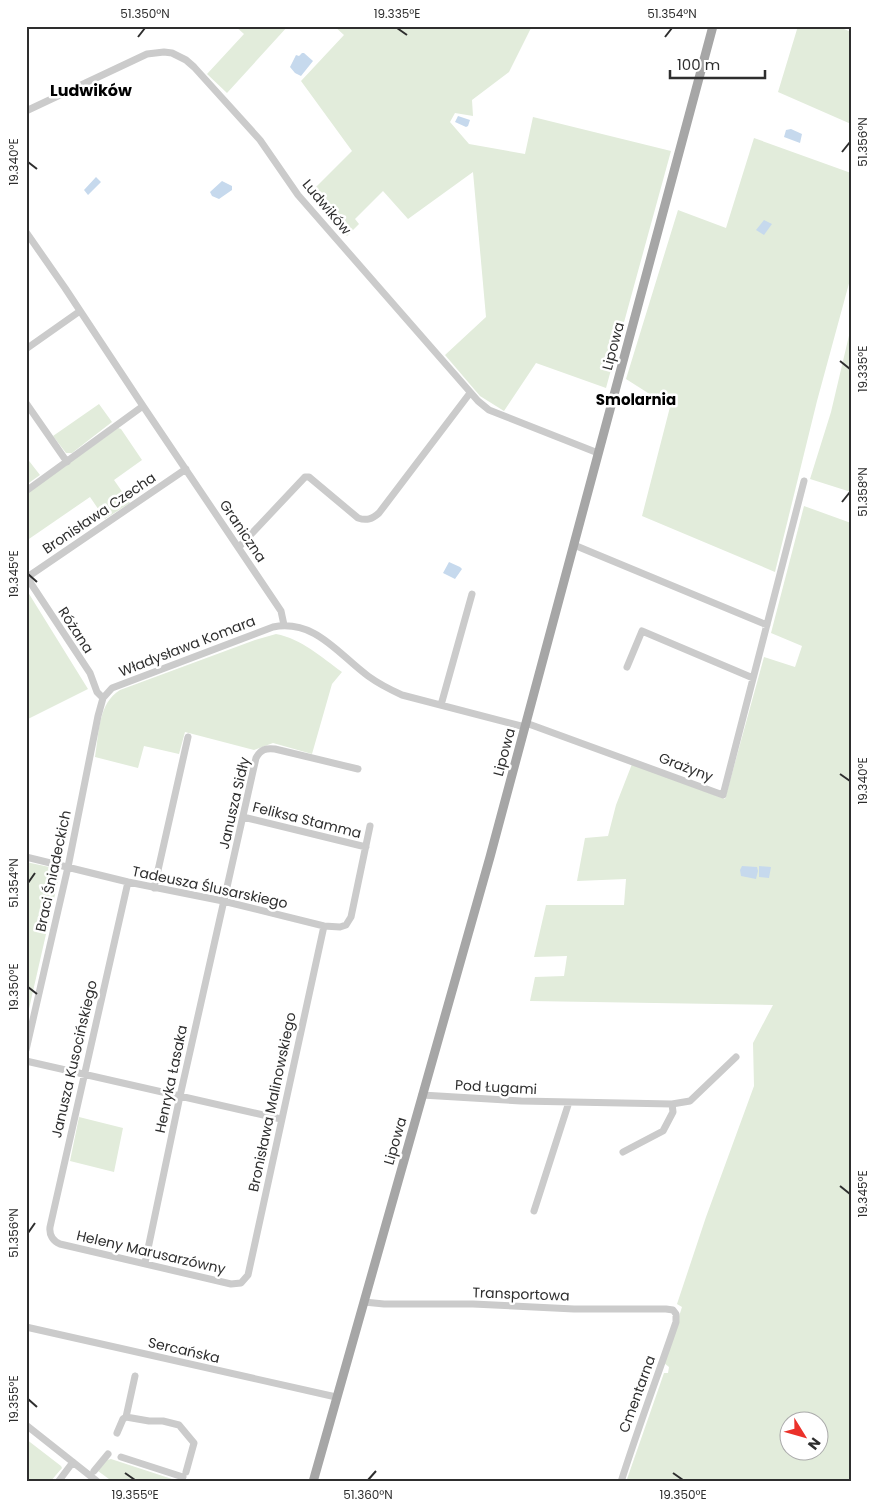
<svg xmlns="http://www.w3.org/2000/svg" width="877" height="1508" viewBox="0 0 877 1508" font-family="Poppins,sans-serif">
<rect width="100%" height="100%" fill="#fff"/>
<path fill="#e2ecdb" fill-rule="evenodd" d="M235,26H288L227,93L207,74L244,34Z
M334,26H532L509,72L472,100L473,116L455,113L450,122L469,144L525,154L533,117L671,151L606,388L536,363L504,411L480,396L445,355L486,317L473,172L408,219L383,191L355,219L359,224L347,236L309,194L352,151L301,81L344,35Z
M798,26H837L851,32V124L778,92Z
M754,138L851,173V276L817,401L775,572L642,516L670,407L626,379L678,210L726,228Z
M851,327V492L810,479L831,412Z
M99,404L112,422L72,453H66L53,436Z
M118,428L121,429L142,460L114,480L130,503L105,519L90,497L26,541V494Z
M26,457L40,475L26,485Z
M804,506L851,523V1482H626L664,1373H668L669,1367L664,1363L682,1307L677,1304L706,1217L754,1086L753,1043L773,1005L530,1001L535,977L564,976L567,956L534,957L546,905H624L626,879L577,881L585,838L608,836L616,805L632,764L725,799L764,657L795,667L802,646L771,633ZM790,1420H820V1450H790Z
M26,589L88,689L26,720Z
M276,634C302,639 321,657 342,672L332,684L312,754L273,743L254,750L185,732L179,754L144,746L138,768L95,757C99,735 98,703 120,690L255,640Z
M26,862L54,868L59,877L26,1022Z
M79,1117L123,1128L114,1172L70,1161Z
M26,1439L61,1466L62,1468L50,1482H26Z
M111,1459L172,1479L174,1482H113L98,1471L107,1460Z"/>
<path fill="#c6d9ed" d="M302,53H304L313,61L301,76L295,73L290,67L296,55L299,56Z
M458,116L470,120L468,126L466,127L455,122Z
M791,129L802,134L800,143L784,137L786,130Z
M96,177L101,182L88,195L84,190Z
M222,181L232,186V190L219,199L212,196L210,192Z
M764,220L772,224L764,235L756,230Z
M449,562L460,567L462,569L455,579L443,573Z
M742,866L757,867L758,871L756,879L741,876L740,870Z
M759,866L771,867L769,878L759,877Z"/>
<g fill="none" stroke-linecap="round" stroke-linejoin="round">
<path stroke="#cbcbcb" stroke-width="7" d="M26,111L147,54L164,52L172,53L186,60L194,67L260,140L298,195L478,401L489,410L598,453
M26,232L65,288L143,406L281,611L284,625
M26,349L80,311
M26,403L67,462
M26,491L143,406
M574,545L767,625
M239,547L305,477H309L358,518C367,521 372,519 379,513L470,393
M26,576L90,673L97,692L103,698
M26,578L186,469
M627,667L642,631L753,678
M441,705L472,594
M526,723L723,795L804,481
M243,817L366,847
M26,857L128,882L223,901L324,926L340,927L346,925L351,917L370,826
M128,882L50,1227C49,1235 53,1241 60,1244L231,1284L241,1283L248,1275L324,926
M154,888L188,737
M26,1050L68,867L98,716L103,698L112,688L273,627C315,619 338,654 368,676C379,684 391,690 402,695L525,727
M26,1061L281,1119
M422,1095L521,1101L672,1104L673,1112L663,1131L623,1152
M672,1104L690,1101L736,1057
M534,1211L569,1102
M145,1263L180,1096L256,758C261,749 266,748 275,749L358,769
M364,1302L384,1304H473L574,1309H666L673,1310L676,1314V1322C658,1375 638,1428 621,1482
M26,1327L336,1397
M126,1417L149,1421H163L179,1425L194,1443L186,1472
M26,1425L98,1482
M117,1433L123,1419L126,1417L135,1376
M121,1457L183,1477
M94,1471L108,1454
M58,1482L73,1462"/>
<path stroke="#a6a6a6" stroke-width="9" d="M313,1482L490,857L713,26"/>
</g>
<path fill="none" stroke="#2e2e2e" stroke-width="2" d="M397,28L407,35M138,37L145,28M665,37L672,28M842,152L850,142M28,162L37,169M840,361L850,369M842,502L850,492M28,574L37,582M840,774L850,781M28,883L35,873M28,987L37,994M840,1186L850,1194M28,1233L35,1223M28,1399L37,1407M125,1473L135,1480M673,1473L683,1480M368,1480L376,1471"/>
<g text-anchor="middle" stroke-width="5" stroke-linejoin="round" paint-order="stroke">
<g font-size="14" fill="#2e2e2e" stroke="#fff">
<text transform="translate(327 207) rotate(50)" y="5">Ludwików</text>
<text transform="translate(613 346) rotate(-75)" y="5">Lipowa</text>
<text transform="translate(99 513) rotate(-34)" y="5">Bronisława Czecha</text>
<text transform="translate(243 531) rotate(56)" y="5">Graniczna</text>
<text transform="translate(76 630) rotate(57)" y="5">Różana</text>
<text transform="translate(187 646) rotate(-21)" y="5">Władysława Komara</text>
<text transform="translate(504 752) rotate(-75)" y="5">Lipowa</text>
<text transform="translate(686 767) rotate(21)" y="5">Grażyny</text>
<text transform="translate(234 803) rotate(-77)" y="5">Janusza Sidły</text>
<text transform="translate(307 820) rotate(14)" y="5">Feliksa Stamma</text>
<text transform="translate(53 871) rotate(-78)" y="5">Braci Śniadeckich</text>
<text transform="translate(210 887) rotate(12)" y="5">Tadeusza Ślusarskiego</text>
<text transform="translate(74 1059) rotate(-77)" y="5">Janusza Kusocińskiego</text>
<text transform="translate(171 1079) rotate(-78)" y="5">Henryka Łasaka</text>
<text transform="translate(496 1087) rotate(3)" y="5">Pod Ługami</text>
<text transform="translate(272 1102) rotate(-78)" y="5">Bronisława Malinowskiego</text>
<text transform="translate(395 1141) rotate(-74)" y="5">Lipowa</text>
<text transform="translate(151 1252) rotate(13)" y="5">Heleny Marusarzówny</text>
<text transform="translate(521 1294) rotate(2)" y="5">Transportowa</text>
<text transform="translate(184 1350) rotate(13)" y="5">Sercańska</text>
<text transform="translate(637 1394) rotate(-70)" y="5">Cmentarna</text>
</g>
<g font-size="15" font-weight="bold" fill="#000" stroke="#fff">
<text x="636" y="405">Smolarnia</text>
</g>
<g font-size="16" font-weight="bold" fill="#000" stroke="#fff">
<text x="91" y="96">Ludwików</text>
</g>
</g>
<rect width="877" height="1508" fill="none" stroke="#ffffff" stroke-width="55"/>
<g transform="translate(804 1436) rotate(127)"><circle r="24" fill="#ffffff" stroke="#ababab"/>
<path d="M0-4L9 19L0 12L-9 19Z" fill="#eb312a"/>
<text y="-8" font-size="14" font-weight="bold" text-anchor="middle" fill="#2e2e2e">N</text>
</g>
<path d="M670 70v8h95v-8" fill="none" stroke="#2e2e2e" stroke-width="2.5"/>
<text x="677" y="70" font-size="15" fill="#2e2e2e" stroke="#ffffff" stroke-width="4" paint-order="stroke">100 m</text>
<rect x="28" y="28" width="822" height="1452" fill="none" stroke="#2e2e2e" stroke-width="2"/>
<g font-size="12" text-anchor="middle" fill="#2e2e2e">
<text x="145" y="18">51.350°N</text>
<text x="397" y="18">19.335°E</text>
<text x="672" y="18">51.354°N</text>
<text transform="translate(863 142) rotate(-90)" y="4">51.356°N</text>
<text transform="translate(14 162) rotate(-90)" y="4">19.340°E</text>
<text transform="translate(863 369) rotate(-90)" y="4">19.335°E</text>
<text transform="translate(863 492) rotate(-90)" y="4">51.358°N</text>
<text transform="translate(14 574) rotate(-90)" y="4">19.345°E</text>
<text transform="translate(863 781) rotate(-90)" y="4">19.340°E</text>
<text transform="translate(14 883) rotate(-90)" y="4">51.354°N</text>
<text transform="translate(14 987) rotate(-90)" y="4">19.350°E</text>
<text transform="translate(863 1194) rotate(-90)" y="4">19.345°E</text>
<text transform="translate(14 1233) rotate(-90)" y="4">51.356°N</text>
<text transform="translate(14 1399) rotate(-90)" y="4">19.355°E</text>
<text x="135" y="1499">19.355°E</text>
<text x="368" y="1499">51.360°N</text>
<text x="683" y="1499">19.350°E</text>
</g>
</svg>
